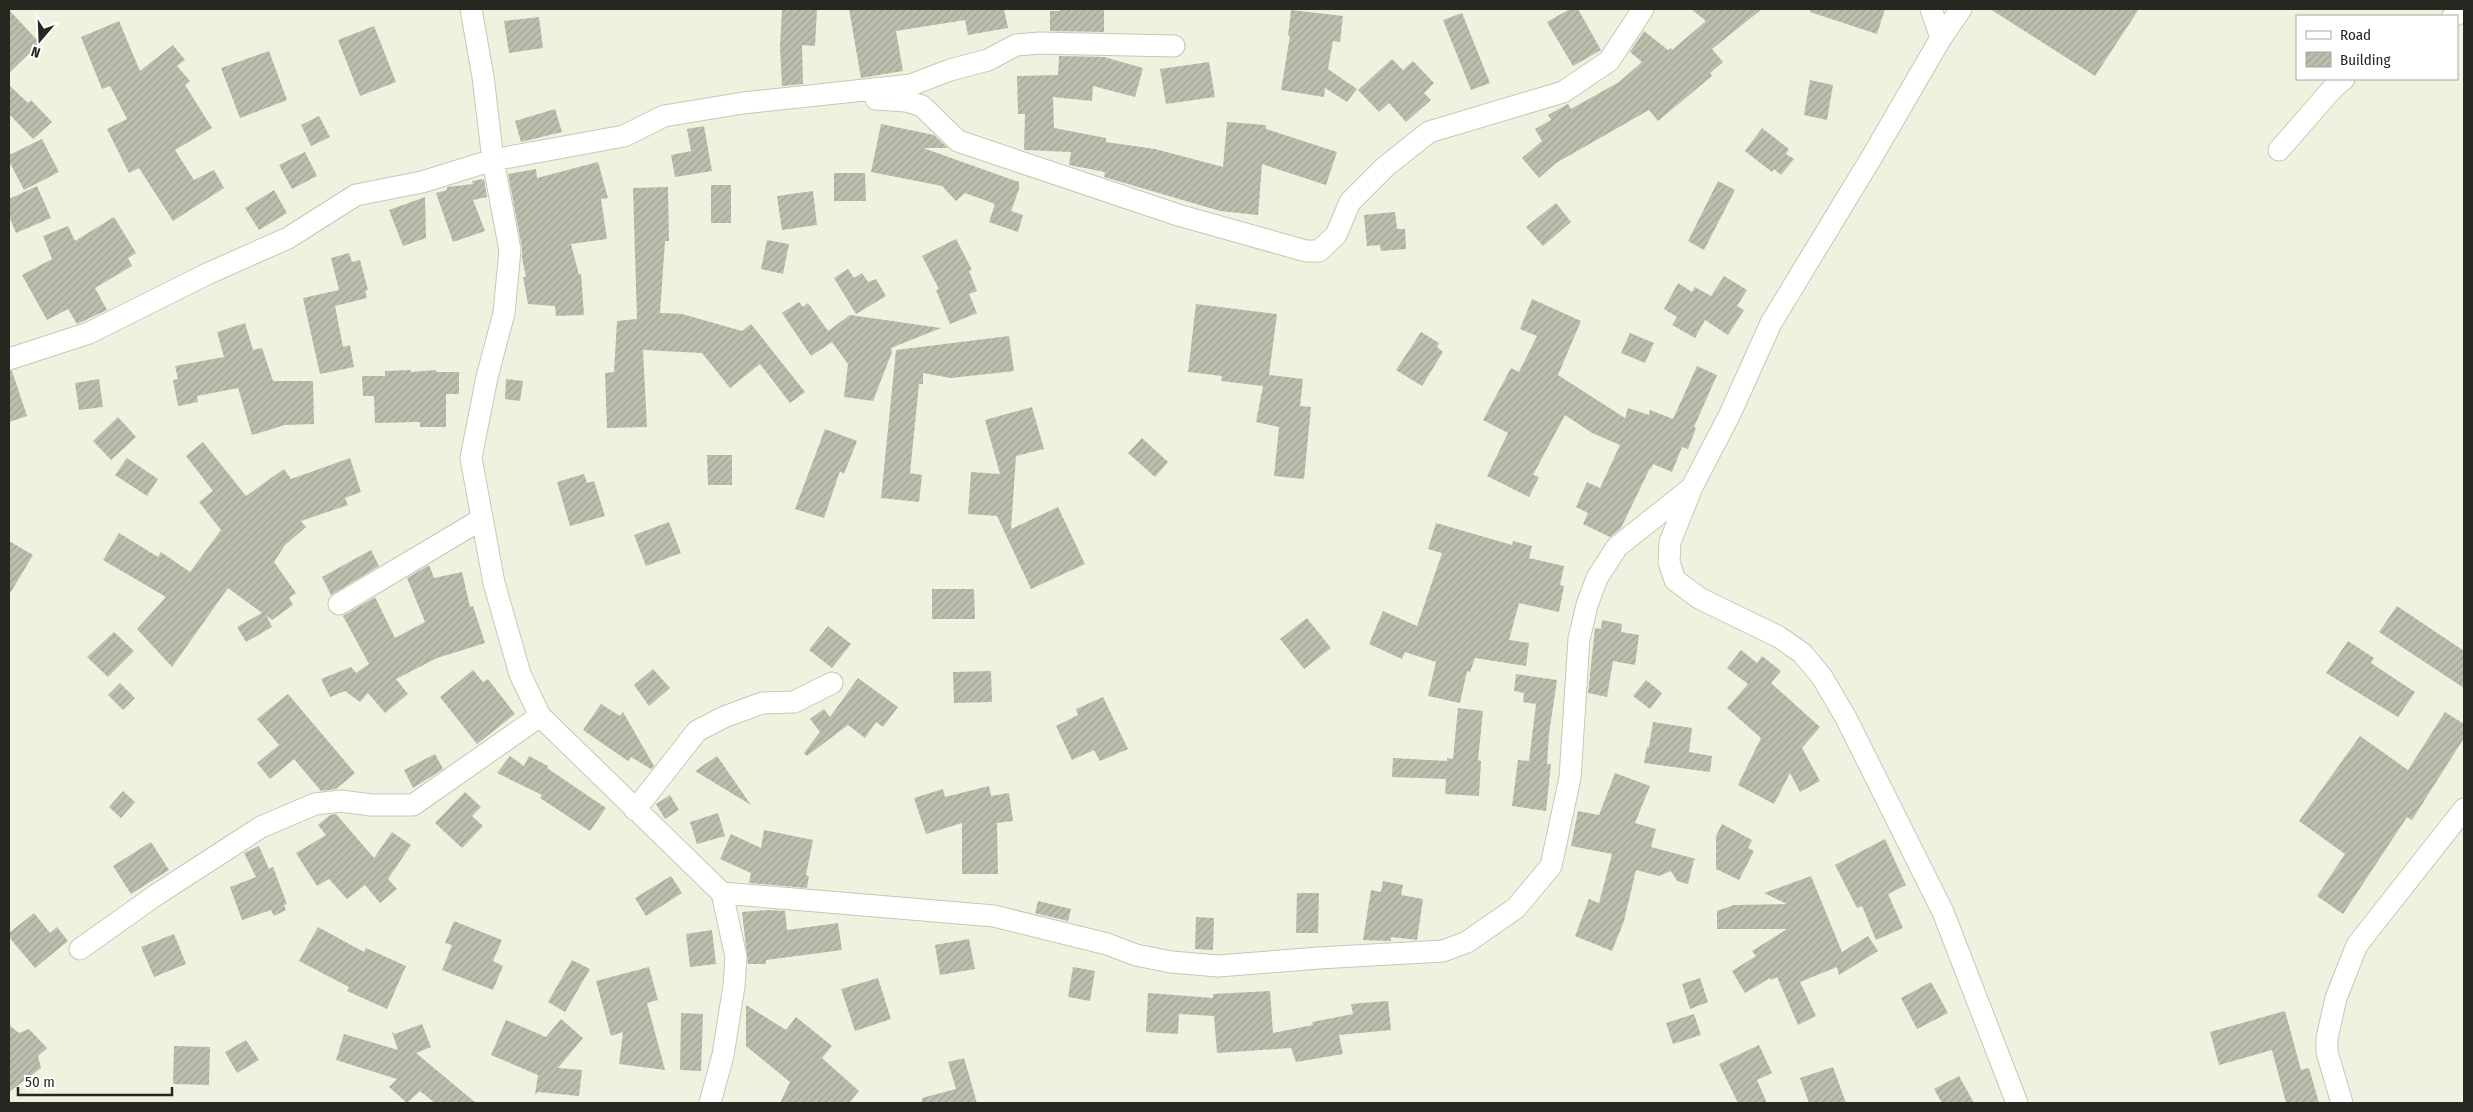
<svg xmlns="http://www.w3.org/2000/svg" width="2473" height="1112" viewBox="0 0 2473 1112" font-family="'Fira Sans Condensed',sans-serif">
<defs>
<pattern id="building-hatch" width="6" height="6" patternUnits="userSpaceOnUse" patternTransform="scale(1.25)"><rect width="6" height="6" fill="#bdbead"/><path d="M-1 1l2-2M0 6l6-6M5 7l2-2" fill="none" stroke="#a2a395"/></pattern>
</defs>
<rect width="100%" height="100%" fill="#f0f1df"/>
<path fill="url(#building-hatch)" d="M782,9H817L815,46L802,45L803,84L782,86L780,47Z
M849,9H1004L1008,28L968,35L965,20L896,31L903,71L861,78Z
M1060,9L1104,10V32L1050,31V11H1060Z
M1570,9H1578L1601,50L1573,66L1547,22Z
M1691,9H1762L1712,49L1723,62L1710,73L1712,76L1658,121L1649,110L1556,163L1539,178L1522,158L1542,141L1535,129L1551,120L1548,115L1568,104L1571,109L1619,82L1642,62L1630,52L1644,31L1668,50L1671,48L1672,50L1706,21Z
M1811,9H1885L1877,34L1810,12Z
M1990,9H2139L2095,76Z
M9,10L40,43L9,73Z
M1291,10L1343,16L1340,42L1333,41L1328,69L1357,89L1347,102L1325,88L1324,97L1281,90L1290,36H1288Z
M1462,13L1490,83L1471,90L1443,20Z
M539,17L543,48L509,53L504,21Z
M119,21L140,71L173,45L185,60L177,66L190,81L185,85L212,128L175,150L194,180L214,170L224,188L173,221L139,168L129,173L107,129L127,119L110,86L102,89L81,37Z
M374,26L396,82L360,96L338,40Z
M269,51L287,100L240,118L221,68Z
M1059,56L1104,57L1143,68L1135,97L1093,86L1092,101L1053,97L1054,128L1106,138V142L1155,149L1223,167L1227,122L1266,125V129L1337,152L1326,185L1262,164L1258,215L1220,211L1104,177L1105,172L1069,165L1071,152L1024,150L1025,114H1018L1017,76L1058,75Z
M1392,59L1403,70L1413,61L1434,83L1424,93L1431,100L1406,122L1389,103L1379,112L1358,90Z
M1209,62L1215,97L1166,104L1160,69Z
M1810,80L1833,85L1827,120L1804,115Z
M9,85L28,103L31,100L52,122L33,139L9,114Z
M555,109L562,132L521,142L515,121Z
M319,116L330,137L311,146L301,125Z
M881,124L934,135L948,148H923L1019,182V189L1011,211L1023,215L1018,232L989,222L995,204L965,193L956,201L942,186L871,172Z
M704,126L712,171L675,177L671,155L691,151L687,129Z
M1762,128L1789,149L1786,154L1794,159L1781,175L1774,169L1772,172L1745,151Z
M42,139L59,172L24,190L9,161V155Z
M305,152L317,176L292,189L279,165Z
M598,162L608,198L601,199L607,239L571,244L579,275L581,274L584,315L556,316L555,306L528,304L523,277H526L522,258V248L508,174L536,169L537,178Z
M834,173H865L866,201H834Z
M484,179L487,197L473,200L485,231L453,242L436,193L447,190V187L473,184L472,181Z
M1718,181L1735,190L1704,250L1688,241Z
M711,185H731V223H711Z
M37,186L51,218L16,233L9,216V199Z
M668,187L669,241H665L660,313L682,314L742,331L751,324L805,392L790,403L760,364L730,388L702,353L643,350L647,427L607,428L605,373L614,372L617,321L637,319L633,188Z
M274,190L287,213L259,230L245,208Z
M813,191L817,225L782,230L777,196Z
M425,197L426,238L403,246L389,210Z
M1556,203L1571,222L1543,246L1526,227Z
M1395,212L1397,229H1405L1406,249L1381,251L1380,245L1367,246L1364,215Z
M114,217L136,253L128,258L132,266L95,288L107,310L77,324L68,309L47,320L22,275L52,259L43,236L68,226L75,241Z
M956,239L972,270L969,271L977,291L969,294L977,313L950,324L936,290L939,289L922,256Z
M767,240L789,244L783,274L761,269Z
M349,253L352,262L360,260L368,290L365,291L367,298L335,306L343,347L350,345L354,367L320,374L303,298L339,290L331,258Z
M848,269L854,278L862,273L868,282L876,279L886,296L856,314L834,278Z
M1724,276L1747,290L1737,306L1744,310L1728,335L1705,320L1695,338L1672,325L1677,317L1664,309L1678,283L1692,292L1695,287L1711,296Z
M1532,299L1581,321L1558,375L1625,418L1628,408L1649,415L1650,410L1673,419L1697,366L1717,375L1694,427L1696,428L1688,449L1682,447L1672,472L1653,464L1651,469L1650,468L1621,528L1610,537L1583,524L1588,513L1576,507L1587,482L1600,488L1620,445L1592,433L1565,415L1533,475L1539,477L1529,497L1487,476L1508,433L1483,420L1511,368L1519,372L1537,336L1520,329Z
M799,302L803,307L808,303L828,331L850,315L941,328L891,348L892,352L873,401L844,397L848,364L832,342L811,356L782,313Z
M1196,304L1277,314L1269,375L1303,379L1300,406L1311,407L1304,479L1274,476L1279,427L1256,422L1263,386L1221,381L1222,376L1188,372Z
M245,323L253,350L262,348L273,381H313L314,424L285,425L252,435L238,388L197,396L198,402L178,406L173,380L178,379L175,366L224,357L217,332Z
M1421,332L1439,343L1437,347L1443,352L1422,386L1396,370Z
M1630,333L1654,343L1645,363L1621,353Z
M1009,336L1014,371L951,378L923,373V384H919L910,473L922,475L919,502L881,498L896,350Z
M411,370V372L436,370V372H459V394H446V427H420V422L375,423L374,396H363L362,376H385V371Z
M9,371H12L27,416L9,422Z
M99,379L103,407L79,410L75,383Z
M506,379L523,381L520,401L505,399Z
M1032,407L1044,449L1016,456L1011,529L1058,507L1085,564L1031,589L997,516L968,514L971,472L1000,474L985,420Z
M118,417L136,437L111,460L93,441Z
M825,429L857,441L844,474L840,471L824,518L795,509Z
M1142,438L1168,462L1155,477L1128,453Z
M203,442L246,496L284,469L291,479L350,458L361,492L345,498L348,505L301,521L306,527L285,545L274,562L296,593L289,598L293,605L272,620L266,615L272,627L246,642L237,627L262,613L228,588L172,667L137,629L166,597L103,560L119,533L158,557L161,552L190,572L221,530L199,502L213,491L186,456Z
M707,455H732V485H708Z
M127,458L158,479L147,496L115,475Z
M584,474L587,483L594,481L605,516L570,526L557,482Z
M669,522L681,553L646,566L634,535Z
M1436,523L1512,545L1513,541L1532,546L1529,558L1564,566L1560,585L1564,586L1559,612L1519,603L1509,640L1529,643L1526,666L1475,658L1470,672L1467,671L1460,703L1428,696L1436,662L1405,652L1402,659L1369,644L1383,611L1417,626L1442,553L1428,549Z
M9,541L33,555L9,595Z
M371,550L379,566L331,595L322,577Z
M429,565L434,578L462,572L470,607L473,606L485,643L437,658L396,679L408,694L385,713L368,693L360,702L345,691L330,697L321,679L351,667L356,673L369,664L343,616L375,597L395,638L425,622L407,578Z
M932,589H974L975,619H932Z
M2397,606L2464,651V688L2379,632Z
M1307,618L1331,648L1304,669L1280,639Z
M1602,620L1622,624L1621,632L1639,635L1635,665L1613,661L1607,697L1588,693L1595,628L1601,629Z
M828,626L851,644L832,668L809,650Z
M114,632L134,651L108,677L87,657Z
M2348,641L2374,658L2371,663L2415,692L2398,717L2326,673Z
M1741,650L1757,663L1762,656L1781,671L1771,683L1820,727L1802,748L1820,781L1800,792L1790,773L1774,804L1738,785L1761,738L1727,708L1748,684L1727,668Z
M653,669L670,688L649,706L634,685Z
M473,670L483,682L488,679L515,714L477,744L440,697Z
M991,671L992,702L954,703L953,672Z
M1516,674L1557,680L1549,734L1547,764H1551L1546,811L1512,806L1518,760L1529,761L1536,704L1523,702L1524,693L1514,691Z
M858,678L898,707L883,727L876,722L865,738L848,725L807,756L804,753L820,732L810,719L824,709L830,717Z
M1646,680L1662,693L1650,709L1633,696Z
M120,683L135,698L123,710L108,695Z
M288,694L355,773L336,789L321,791L294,759L270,779L257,763L279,745L257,719Z
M1103,697L1128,749L1100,761L1094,750L1072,760L1056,726L1078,715L1076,709Z
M601,704L620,716L623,712L654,766L651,769L631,757L628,761L583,730Z
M1458,708L1483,711L1478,760L1481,761L1479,796L1445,794L1446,779L1392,777L1393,758L1447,761V758L1453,759Z
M2445,712L2464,724V738L2412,820L2407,817L2343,914L2317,896L2345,854L2299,821L2360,736L2408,770Z
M1653,722L1692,728L1689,752L1712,756L1710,772L1644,763L1647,747H1649Z
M435,754L443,769L413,788L404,770Z
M510,756L524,766L529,756L548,766L547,768L606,808L590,831L540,798L542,795L497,773Z
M717,756L751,805L695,771Z
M1615,773L1650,786L1635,823L1656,829L1651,847L1696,859L1694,860L1688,884L1677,881L1671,871L1659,876L1636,870L1624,921L1612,951L1575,936L1589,899L1599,903L1612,854L1571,846L1578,811L1599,815Z
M989,786L991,796L1009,793L1013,821L997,823L998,874H962V823L926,834L914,798L943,789L945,797Z
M123,791L135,802L121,818L109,807Z
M465,792L481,807L472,816L483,826L462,848L435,823Z
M670,795L679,810L665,819L656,804Z
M718,813L725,836L697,844L690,822Z
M336,814L374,858L392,832L411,845L388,879L397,889L380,903L365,885L347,899L329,879L317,886L296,853L326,835L318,825L330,815Z
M1722,824L1752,840L1748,848L1754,851L1739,880L1716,869V836Z
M764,830L813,840L806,875L809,876L807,888L749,883L751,873L720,859L731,834L761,848Z
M1885,839L1906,885L1888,894L1903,928L1876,940L1862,906L1857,908L1835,865Z
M151,842L169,870L131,894L113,866Z
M259,846L269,869L273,867L287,904L284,905L286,910L274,916L271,910L242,920L230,887L256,877L244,853Z
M671,876L682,893L646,916L635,898Z
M1811,876L1842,952L1868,936L1878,951L1839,975L1837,967L1800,982L1816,1016L1798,1025L1777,977L1771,980L1770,978L1745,993L1732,971L1756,956L1752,951L1787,929H1717V911L1734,905L1787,904L1764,893Z
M1383,881L1403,885L1401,895L1423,899L1417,940L1391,937V941L1363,940L1371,890L1381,892Z
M1297,893H1319L1318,933H1296Z
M1038,901L1071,909L1068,921L1035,913Z
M769,910L785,911L787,930L838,923L842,950L766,960V964H748L742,912Z
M34,913L50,933L57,927L68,941L35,968L9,937V933Z
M1196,917L1214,918L1213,950L1195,949Z
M454,921L502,940L493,961L503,966L493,990L442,970L452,945L445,943Z
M318,927L364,952L366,948L406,966L387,1009L347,991L349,987L299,961Z
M712,930L716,964L690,967L686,934Z
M174,934L186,964L154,977L141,947Z
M969,939L975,969L940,975L935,945Z
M572,960L590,969L565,1012L548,1002Z
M649,967L658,1000L647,1003L665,1070L619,1064L623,1032L611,1036L596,981Z
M1073,967L1095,971L1090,1001L1068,997Z
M878,978L891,1019L855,1031L841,989Z
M1700,978L1708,1002L1690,1009L1682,984Z
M1931,982L1948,1013L1917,1029L1901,998Z
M1270,991L1273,1033L1313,1025L1312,1022L1353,1014L1351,1004L1388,1001L1391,1030L1339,1035L1343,1054L1296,1062L1291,1048L1217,1053L1214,1016L1179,1014L1178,1034L1146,1032L1148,993L1213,998V994Z
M746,1005L786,1030L796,1017L832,1046L822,1058L859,1091L849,1103H780L790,1082L746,1046Z
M2285,1011L2301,1070L2309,1068L2319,1103H2286L2272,1050L2219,1065L2210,1032Z
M681,1013L703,1014L701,1071L680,1070Z
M1694,1014L1701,1035L1673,1044L1666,1023Z
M561,1019L583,1038L558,1068L582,1070L579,1096L538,1092L535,1095L538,1075L491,1055L506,1020L546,1037Z
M422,1024L431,1047L416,1053L476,1103H435L420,1091L407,1103L389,1087L397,1079L336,1060L344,1034L398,1050L392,1032L395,1034Z
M9,1025L19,1033L29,1029L47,1048L38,1056L41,1068L9,1092Z
M246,1040L259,1060L237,1073L225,1052Z
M1759,1045L1772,1073L1757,1080L1767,1103H1738L1719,1064Z
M174,1046L210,1047L209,1085L173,1084Z
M964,1058L977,1103H922V1098L956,1089L948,1062Z
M1833,1067L1846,1103H1809L1800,1078Z
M1959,1076L1974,1103H1942L1934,1089Z"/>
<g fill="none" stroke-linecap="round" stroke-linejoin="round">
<defs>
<path id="minor" d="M471,9L483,77L493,160L510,250L504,313L487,377L471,458L494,583L520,674L540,716L722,893L736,957L734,986L723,1055L710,1103
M1931,9L1941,38
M1961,9L1941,38L1873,155L1771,323L1730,414L1692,487L1670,542L1669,562L1675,580L1699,598L1779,637L1802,653L1822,677L1846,718L1943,912L2017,1103
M2453,16L2464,11
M876,99L906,101L922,106L958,141L1178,215L1306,251H1319L1336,235L1350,202L1385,167L1429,132L1563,92L1609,61L1643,9
M2279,150L2334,87L2344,79
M9,359L89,333L207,274L288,238L356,195L422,182L493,160L624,136L664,116L743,103L911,85L950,70L988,60L1016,45L1040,43L1174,46
M339,604L482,519
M635,810L697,731L724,717L762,703L794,702L832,683
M722,893L994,916L1107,944L1136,955L1171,962L1218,966L1319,958L1443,951L1467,942L1516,908L1551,866L1570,778L1579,639L1587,605L1597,578L1617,547L1690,489
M80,949L156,895L261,827L315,804L341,801L371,805H413L540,716
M2342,1103L2327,1052V1038L2336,998L2357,945L2464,809"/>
</defs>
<use href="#minor" stroke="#c6c8b6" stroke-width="23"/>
<use href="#minor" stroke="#fff" stroke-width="21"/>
</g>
<rect width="2473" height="1112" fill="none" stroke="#262720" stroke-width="20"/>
<rect x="2296" y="15" width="162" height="65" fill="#ffffff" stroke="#a8a9a6"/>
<rect x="2306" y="31" width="25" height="8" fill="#ffffff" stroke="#a8a9a6"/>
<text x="2340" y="40" font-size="15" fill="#262720">Road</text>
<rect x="2306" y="52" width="25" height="15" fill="url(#building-hatch)" stroke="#a8a9a6"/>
<text x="2340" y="65" font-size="15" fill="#262720">Building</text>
<g transform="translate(40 40) rotate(199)" stroke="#ffffff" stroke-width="4" paint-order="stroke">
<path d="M0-4L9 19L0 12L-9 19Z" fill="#262720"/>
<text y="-8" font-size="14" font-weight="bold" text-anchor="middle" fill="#262720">N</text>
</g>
<path d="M18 1087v8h154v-8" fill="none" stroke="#262720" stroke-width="2.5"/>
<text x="25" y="1087" font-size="15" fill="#262720" stroke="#ffffff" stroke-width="4" paint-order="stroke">50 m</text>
</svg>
